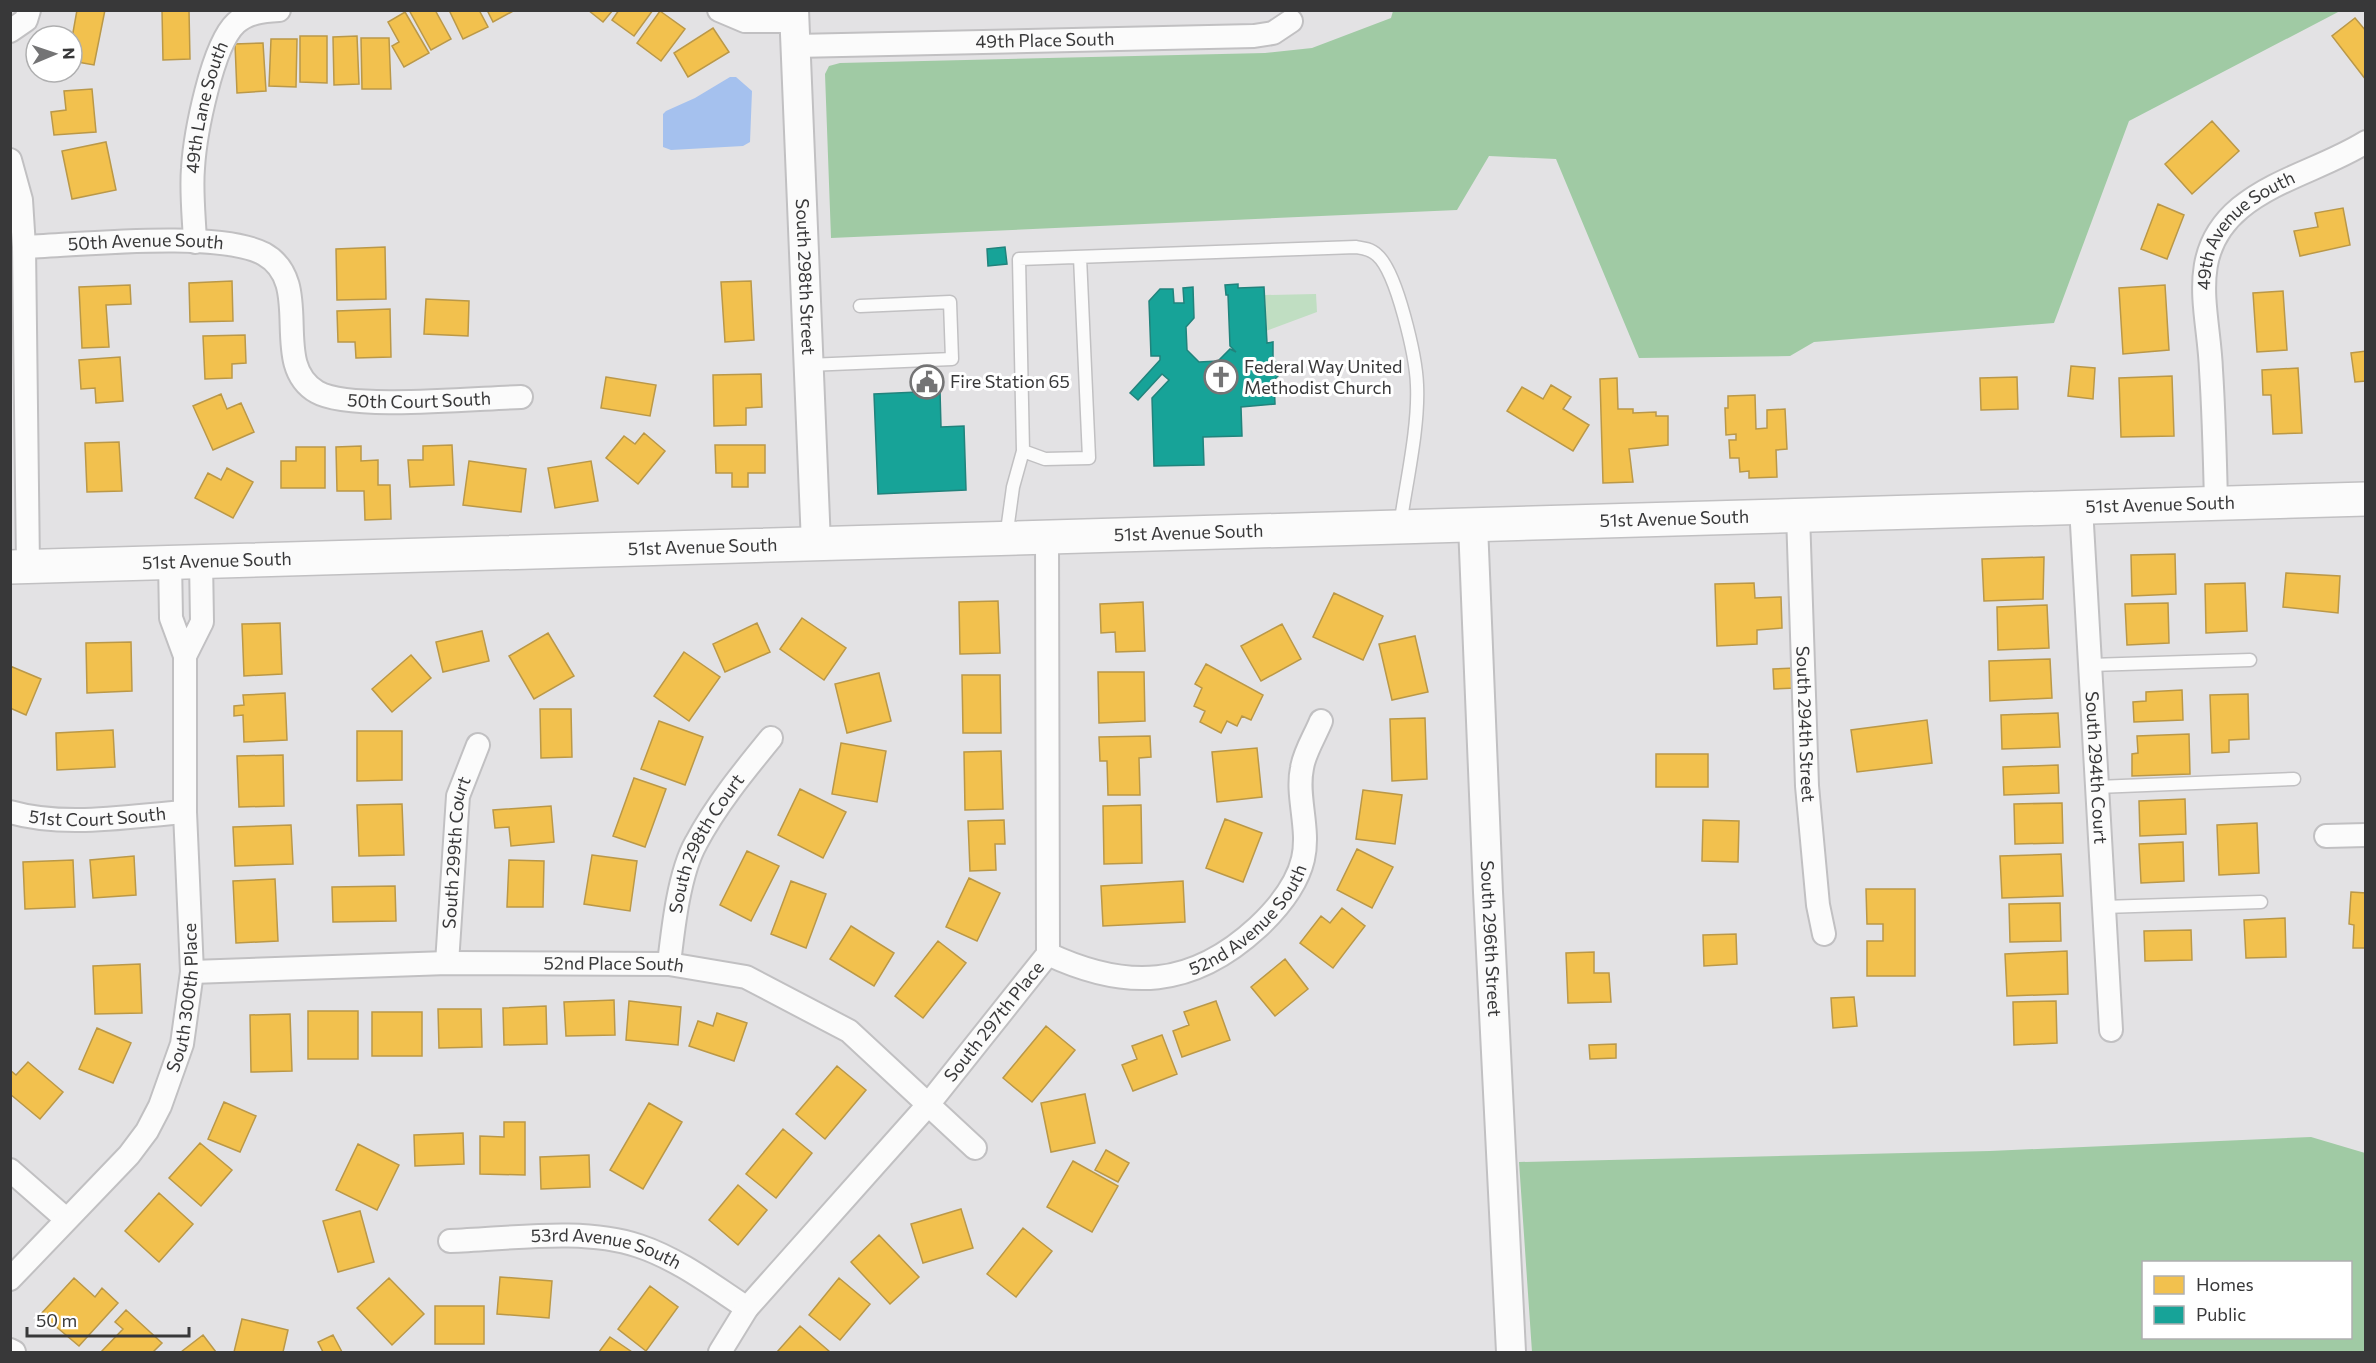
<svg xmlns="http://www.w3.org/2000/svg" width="2376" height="1363" viewBox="0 0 2376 1363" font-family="Commissioner,sans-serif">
<rect width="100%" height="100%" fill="#e3e2e4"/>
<path fill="#c0dec2" d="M1316,294L1317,312L1266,331L1265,295Z"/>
<path fill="#a0caa4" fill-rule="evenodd" d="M1393,11V10L2340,11L2129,121L2054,323L1814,342L1790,356L1639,358L1556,159L1489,156L1457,210L831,238L825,74L829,66L840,63L1265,53L1312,48L1391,18Z
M2311,1137L2365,1153V1352H1532L1519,1162L1990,1151ZM2144,1262H2350V1338H2144Z"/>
<path fill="#a5c1ee" d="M730,77H736L752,91L750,142L743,146L671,150L663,147V114L666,111L695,98Z"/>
<path fill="#f2c14e" stroke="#ba9848" stroke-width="1.5" d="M77,10H105L94,65L72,61V38Z
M162,10H189L190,59L163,60Z
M409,10H435L451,39L431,50Z
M449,10H479L488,27L463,39Z
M487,10H515L493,22Z
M588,10H613L603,22Z
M619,10H653L634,36L612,20Z
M660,11L685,29L661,61L637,43Z
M405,12L429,53L404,67L392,46L399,42L388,22Z
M2355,18L2366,31V80L2332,36Z
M713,28L729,52L688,77L674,53Z
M300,36H327V83L300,82Z
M357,36L359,84L334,85L333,37Z
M361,38H389L391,89H362Z
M271,39H297L296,87L269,86Z
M263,43L266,91L237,93L235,44Z
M92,89L96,132L54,135L51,112L66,110L64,91Z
M2212,121L2239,151L2192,194L2165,164Z
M106,142L116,190L72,199L62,151Z
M2158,204L2184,215L2167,259L2141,249Z
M2343,208L2350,245L2300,256L2294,231L2318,227L2315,213Z
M385,247L386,299L337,300L336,249Z
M232,281L233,321L190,322L189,283Z
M751,281L754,340L725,342L721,282Z
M130,285L131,304L106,305L109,347L82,348L79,287Z
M2165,285L2169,350L2123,354L2119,288Z
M2283,291L2287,350L2257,352L2253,293Z
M426,299L469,301L468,336L424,334Z
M390,309L391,357L356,358L355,342H338L337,311Z
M245,335L246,363L232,364V378L205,379L203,336Z
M2366,351V381L2355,382L2351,353Z
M120,357L123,401L96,403L95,388L81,389L79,360Z
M2071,366L2095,368L2093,399L2068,396Z
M2298,368L2302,433L2273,434L2271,395H2263L2262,370Z
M761,374L762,407L746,408V425L714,426L713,375Z
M2172,376L2174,436L2121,437L2119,378Z
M606,377L656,385L650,416L601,408Z
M2017,377L2018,409L1981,410L1980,378Z
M1617,378L1618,409H1633V413L1656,412V416H1668V445L1629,449L1633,482L1603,483L1600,379Z
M1551,385L1571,397L1563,409L1589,425L1573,451L1507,411L1522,387L1543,399Z
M221,394L227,409L241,403L254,432L213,450L193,406Z
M1755,395L1756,429L1767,428V410L1785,409L1787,449L1776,450L1777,477L1749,478V471L1740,472L1739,458H1730L1729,440H1736V434L1726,435L1725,408H1728V396Z
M644,433L665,451L638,484L606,458L624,436L635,444Z
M119,442L122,491L87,492L85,443Z
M452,445L454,485L410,487L408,460H423V446Z
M715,445H765V473H748V487H732V473H716Z
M361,446V461L378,460V485H390L391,519L365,520L364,491H337L336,447Z
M296,447H325V488H281V461H296Z
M469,461L526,469L521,512L463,505Z
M591,461L598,501L555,508L548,468Z
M227,468L253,482L233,518L195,498L208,473L221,480Z
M2175,554L2176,594L2132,596L2131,555Z
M2044,557L2043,599L1984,601L1982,559Z
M2286,573L2340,576L2338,613L2283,607Z
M1754,583L1755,598L1781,597L1782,628L1757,630V644L1717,646L1715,584Z
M2245,583L2247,631L2206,633L2205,584Z
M1334,593L1383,616L1363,660L1313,637Z
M998,601L1000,653L960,654L959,602Z
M1143,602L1145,651L1116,652L1115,632L1101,633L1100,604Z
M2168,603L2169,643L2127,645L2125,604Z
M2047,605L2049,648L1998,650L1997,607Z
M802,618L846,648L824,680L780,649Z
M280,623L282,674L244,676L242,624Z
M757,623L770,652L725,672L713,644Z
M1282,624L1301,659L1261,681L1241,646Z
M482,631L489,661L443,672L436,642Z
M548,633L574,676L534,699L509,656Z
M1415,636L1428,692L1392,700L1379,644Z
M131,642L132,691L87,693L86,643Z
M684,652L720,677L689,721L654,696Z
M411,655L431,678L392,712L372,689Z
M2050,659L2052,698L1990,701L1989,661Z
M1206,664L1263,695L1251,720L1242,716L1237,726L1227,721L1221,733L1200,722L1205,711L1194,706L1202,688L1195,684Z
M10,666L41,679L26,715L10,708Z
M1794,668L1795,688L1774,689L1773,669Z
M1098,672H1144L1145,721L1099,723Z
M879,673L891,721L847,733L835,684Z
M962,675H1000L1001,733H963Z
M2182,690L2183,720L2134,722L2133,702L2146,701V692Z
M285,693L287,740L244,742L243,715L234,716V706L244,705L243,695Z
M2248,694L2249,739L2229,740V752L2212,753L2210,695Z
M540,709H571L572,757L541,758Z
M2058,713L2060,747L2002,749L2001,715Z
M1425,718L1427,779L1392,781L1390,719Z
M1927,720L1932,763L1857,772L1851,730Z
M659,721L703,737L685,785L641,769Z
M113,730L115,767L57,770L56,733Z
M357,731H402V780L357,781Z
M2189,734L2190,774L2132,776V754L2138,753L2137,736Z
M1150,736L1151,757L1139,758L1140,795H1108L1107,761H1100L1099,737Z
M841,743L886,751L877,802L832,794Z
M1257,748L1262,797L1217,802L1212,752Z
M1001,751L1003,809L965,810L964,752Z
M1656,754H1708V787H1656Z
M283,755L284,806L239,807L237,756Z
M2058,765L2059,793L2004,795L2003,767Z
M634,778L666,789L645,847L613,836Z
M800,789L846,812L823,858L778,835Z
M1363,790L1402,795L1395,844L1356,839Z
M2185,799L2186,834L2140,836L2139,801Z
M2062,803L2063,843L2015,844L2014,804Z
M402,804L404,855L359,856L357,805Z
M1141,805L1142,863L1104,864L1103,806Z
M551,806L554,842L511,846L509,827L495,828L493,810Z
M1225,819L1262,833L1243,882L1206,868Z
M1004,820L1005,844H995L996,870L970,871L968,821Z
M1703,820L1739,821L1738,862L1702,861Z
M2257,823L2259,873L2219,875L2217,825Z
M291,825L293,864L235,866L233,827Z
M2183,842L2184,881L2141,883L2139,844Z
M1357,849L1393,867L1372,908L1337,890Z
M747,851L779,866L751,921L720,905Z
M2061,854L2063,896L2002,898L2000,856Z
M592,855L637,861L630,911L584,904Z
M134,856L136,895L93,898L90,860Z
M73,860L75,907L25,909L23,862Z
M509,860L544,861L543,907H507Z
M969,878L1000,893L977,941L946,927Z
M275,879L278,941L236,943L233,881Z
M791,881L826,894L806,948L771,934Z
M1183,881L1185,922L1103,926L1101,886Z
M395,886L396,921L333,922L332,887Z
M1866,889H1915V976H1867V941H1883V924H1867Z
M2351,892L2366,893V954L2365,948H2353L2354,925L2349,924Z
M2060,903L2061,941L2010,942L2009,904Z
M1342,908L1365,926L1333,968L1300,943L1321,916L1330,923Z
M2285,918L2286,957L2246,958L2244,920Z
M851,926L894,953L874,986L830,959Z
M2191,930L2192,960L2145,961L2144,931Z
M1736,934L1737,964L1704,966L1703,935Z
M938,941L966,963L923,1018L895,996Z
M2067,951L2068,994L2007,996L2005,954Z
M1594,952V973H1609L1611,1002L1568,1003L1566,953Z
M1285,959L1308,989L1275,1016L1251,987Z
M140,964L142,1013L95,1014L93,966Z
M1854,997L1857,1026L1833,1028L1831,998Z
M614,1000L615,1035L566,1036L564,1002Z
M629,1001L681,1007L678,1045L626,1040Z
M1216,1001L1230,1040L1182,1057L1173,1031L1189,1025L1184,1012Z
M2056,1001L2057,1043L2014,1045L2013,1002Z
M546,1006L547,1044L504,1045L503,1008Z
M438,1009H481L482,1047L439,1048Z
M308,1011H358V1059H308Z
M372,1012H422V1056H372Z
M717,1013L747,1023L734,1061L689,1046L698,1021L713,1026Z
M290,1014L292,1071L251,1072L250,1015Z
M1046,1026L1075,1050L1032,1102L1003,1078Z
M97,1028L131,1043L113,1083L79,1069Z
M1162,1035L1177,1074L1133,1091L1122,1065L1137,1059L1132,1046Z
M1616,1044V1058L1590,1059L1589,1045Z
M28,1062L63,1092L40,1119L10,1094V1070L16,1075Z
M837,1066L866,1090L825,1139L796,1114Z
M1085,1094L1095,1143L1051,1152L1041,1103Z
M224,1102L256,1116L240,1152L208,1139Z
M649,1103L682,1122L643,1189L610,1170Z
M504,1122H525V1175L480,1174V1136L504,1137Z
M783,1129L812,1153L776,1198L746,1174Z
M463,1133L464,1164L415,1166L414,1135Z
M200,1143L232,1170L201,1206L169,1178Z
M358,1144L399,1165L377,1210L336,1190Z
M1106,1150L1129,1163L1118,1182L1095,1170Z
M589,1155L590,1187L541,1189L540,1157Z
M1073,1161L1118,1186L1092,1232L1047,1207Z
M738,1185L767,1210L738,1245L709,1220Z
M159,1193L193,1224L159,1262L125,1231Z
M961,1209L973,1248L923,1263L911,1224Z
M360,1211L374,1262L338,1272L323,1221Z
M1023,1228L1052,1251L1016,1297L987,1274Z
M879,1235L919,1277L890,1304L851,1262Z
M500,1277L552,1281L549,1318L497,1314Z
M74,1278L95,1297L102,1288L118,1303L79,1346L41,1314Z
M389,1278L424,1314L392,1345L357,1308Z
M839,1278L870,1304L840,1340L809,1315Z
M650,1286L678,1307L646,1351L618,1329Z
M435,1306H484V1344H435Z
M126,1310L162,1343L153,1352H101L123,1329L115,1322Z
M242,1319L288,1330L283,1352H234Z
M800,1326L830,1352H777Z
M203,1335L216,1352H181Z
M333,1335L342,1352H323L318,1342Z
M610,1337L632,1352H599Z"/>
<path fill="#17a398" stroke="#21837c" stroke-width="1.5" d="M1005,247L1007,264L988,266L987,249Z
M1238,284V288L1264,287L1267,343L1273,342V360L1279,364V375L1274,380L1275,404L1241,407L1242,436L1203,437L1204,465L1154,466L1152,398L1169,380L1162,374L1138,400L1130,393L1160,360V356H1151L1149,301L1160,289H1173L1174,303H1184L1183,288L1193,287L1194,318L1186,327L1187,350L1199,362L1218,361L1230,349L1236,352L1230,346L1228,295H1226L1225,285Z
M940,391L941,427L964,426L966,490L878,494L874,394Z"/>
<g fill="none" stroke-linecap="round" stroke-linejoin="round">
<defs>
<path id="service" d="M1080,257L1089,458L1045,459L1023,451L1019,259L1356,247C1363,248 1371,249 1377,255C1397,272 1416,357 1417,385C1419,428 1406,483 1400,526
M808,365L952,359L950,302L860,306
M1006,538L1013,487L1023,451
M2090,665L2250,660
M2097,787L2294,779
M2103,907L2261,902"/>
<g id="minor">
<path d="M719,10L745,21H794"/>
<path d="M10,31L26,20L29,10"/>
<path id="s1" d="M795,46L1254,36L1273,33L1291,21"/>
<path d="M10,160L21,200L24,247L28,567"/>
<path id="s2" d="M195,242C194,217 191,192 193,168C195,135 212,45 236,23C248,12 264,11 279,10"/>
<path id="s3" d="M24,247C79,245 220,230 264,254C316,283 268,364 317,392C350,411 478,398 521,397"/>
<path id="s4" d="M2216,503C2215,459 2214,415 2211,370C2209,311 2185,254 2240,208C2277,178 2326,167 2366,142"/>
<path id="s5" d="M2081,507L2111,1030"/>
<path id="s6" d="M1798,514L1807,786L1818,905L1824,934"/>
<path d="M170,561L171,618L185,656L202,622L201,560"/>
<path id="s7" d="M10,812C66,828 129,816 185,812"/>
<path d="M2326,836L2366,835"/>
<path id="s8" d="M1048,954C1127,991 1192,988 1258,927C1277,909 1297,885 1303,859C1310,829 1296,796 1302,768C1304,753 1315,736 1321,721"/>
<path id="s9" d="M447,963L458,796L478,745"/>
<path id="s10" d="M669,964C673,929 679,873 696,843C716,805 744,771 771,738"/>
<path id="s11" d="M192,972L447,963L669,964L746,977L849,1031L975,1148"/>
<path d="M10,1170L66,1219"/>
<path id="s12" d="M450,1241C509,1239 583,1227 639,1246C678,1259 712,1285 747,1308"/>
<path id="s13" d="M10,1279L129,1155L147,1131L160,1106L182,1044L192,972L185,812V656"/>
<path d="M10,1350L14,1352"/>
<path id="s14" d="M720,1352L747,1308L927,1106L1048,954L1047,537"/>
</g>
<g id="tertiary">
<path id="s15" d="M794,10L816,544"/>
<path id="s16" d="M1473,525L1488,892L1511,1352"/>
</g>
<g id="secondary">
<path id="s17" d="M10,567L2366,499"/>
</g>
</defs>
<use href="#service" stroke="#c1c0c2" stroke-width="15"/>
<use href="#minor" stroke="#c1c0c2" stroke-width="26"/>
<use href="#tertiary" stroke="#c1c0c2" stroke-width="32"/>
<use href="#secondary" stroke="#c1c0c2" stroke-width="36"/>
<use href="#service" stroke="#fbfbfb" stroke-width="12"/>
<use href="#minor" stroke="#fbfbfb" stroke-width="22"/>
<use href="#tertiary" stroke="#fbfbfb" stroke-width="28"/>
<use href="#secondary" stroke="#fbfbfb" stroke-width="33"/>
</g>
<defs>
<symbol id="church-ring" viewBox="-11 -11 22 22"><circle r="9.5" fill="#fff" stroke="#747475" stroke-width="1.5"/><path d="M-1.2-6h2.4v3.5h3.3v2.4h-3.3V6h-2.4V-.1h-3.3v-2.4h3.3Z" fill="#747475"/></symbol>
<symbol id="civic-ring" viewBox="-11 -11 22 22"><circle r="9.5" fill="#fff" stroke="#747475" stroke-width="1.5"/><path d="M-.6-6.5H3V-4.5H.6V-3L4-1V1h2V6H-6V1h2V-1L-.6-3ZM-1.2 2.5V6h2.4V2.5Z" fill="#747475"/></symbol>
</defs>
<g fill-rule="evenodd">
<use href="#church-ring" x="1202" y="358" width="38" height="38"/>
<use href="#civic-ring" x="908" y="363" width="38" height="38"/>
</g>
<g text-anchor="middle" stroke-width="6" stroke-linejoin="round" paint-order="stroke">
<g font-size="18" fill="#383839" stroke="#fff">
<text dy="6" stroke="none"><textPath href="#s1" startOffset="250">49th Place South</textPath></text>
<text dy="6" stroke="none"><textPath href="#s2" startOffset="136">49th Lane South</textPath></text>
<text dy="6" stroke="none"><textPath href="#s4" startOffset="291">49th Avenue South</textPath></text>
<text dy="6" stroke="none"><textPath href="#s3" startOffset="122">50th Avenue South</textPath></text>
<text dy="6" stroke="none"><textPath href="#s15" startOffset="267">South 298th Street</textPath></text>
<text dy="6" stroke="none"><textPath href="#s3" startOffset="501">50th Court South</textPath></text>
<text dy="6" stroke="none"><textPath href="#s17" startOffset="2151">51st Avenue South</textPath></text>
<text dy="6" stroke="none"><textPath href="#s17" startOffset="1665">51st Avenue South</textPath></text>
<text dy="6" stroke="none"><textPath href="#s17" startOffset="1179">51st Avenue South</textPath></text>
<text dy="6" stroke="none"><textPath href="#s17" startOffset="693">51st Avenue South</textPath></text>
<text dy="6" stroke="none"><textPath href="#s17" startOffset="207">51st Avenue South</textPath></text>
<text dy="6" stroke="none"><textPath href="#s6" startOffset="210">South 294th Street</textPath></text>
<text dy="6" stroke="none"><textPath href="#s5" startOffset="261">South 294th Court</textPath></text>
<text dy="6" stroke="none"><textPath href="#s7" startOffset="88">51st Court South</textPath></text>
<text dy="6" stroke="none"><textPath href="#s10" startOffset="128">South 298th Court</textPath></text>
<text dy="6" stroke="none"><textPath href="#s9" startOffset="111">South 299th Court</textPath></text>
<text dy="6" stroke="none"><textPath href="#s8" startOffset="225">52nd Avenue South</textPath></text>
<text dy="6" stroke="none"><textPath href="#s16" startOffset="414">South 296th Street</textPath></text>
<text dy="6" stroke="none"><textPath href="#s11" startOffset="422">52nd Place South</textPath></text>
<text dy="6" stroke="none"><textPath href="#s13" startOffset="342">South 300th Place</textPath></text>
<text dy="6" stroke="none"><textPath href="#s14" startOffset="430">South 297th Place</textPath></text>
<text dy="6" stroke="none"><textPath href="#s12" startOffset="158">53rd Avenue South</textPath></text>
</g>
<g font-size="18" fill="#383839" stroke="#fff" text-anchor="start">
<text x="1244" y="373">Federal Way United<tspan x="1244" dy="21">Methodist Church</tspan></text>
<text x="950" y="388">Fire Station 65</text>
</g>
</g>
<rect width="2376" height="1363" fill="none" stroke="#383839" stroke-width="24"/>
<rect x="2142" y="1261" width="210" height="78" fill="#ffffff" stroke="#afafb0" stroke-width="1.5"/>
<rect x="2154" y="1276" width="30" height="18" fill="#f2c14e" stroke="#afafb0" stroke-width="1.5"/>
<text x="2196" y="1291" font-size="18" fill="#383839">Homes</text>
<rect x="2154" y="1306" width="30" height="18" fill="#17a398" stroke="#afafb0" stroke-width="1.5"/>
<text x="2196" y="1321" font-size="18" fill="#383839">Public</text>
<g transform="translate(54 54) rotate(88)"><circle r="28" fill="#ffffff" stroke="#afafb0" stroke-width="1.5"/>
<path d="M0-4.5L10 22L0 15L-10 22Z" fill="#747475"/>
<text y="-9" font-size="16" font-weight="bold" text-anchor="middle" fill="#383839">N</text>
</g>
<path d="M27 1327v9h162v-9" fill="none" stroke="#383839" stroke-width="3"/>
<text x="36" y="1327" font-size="18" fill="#383839" stroke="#ffffff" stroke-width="4.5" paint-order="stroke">50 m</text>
</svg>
